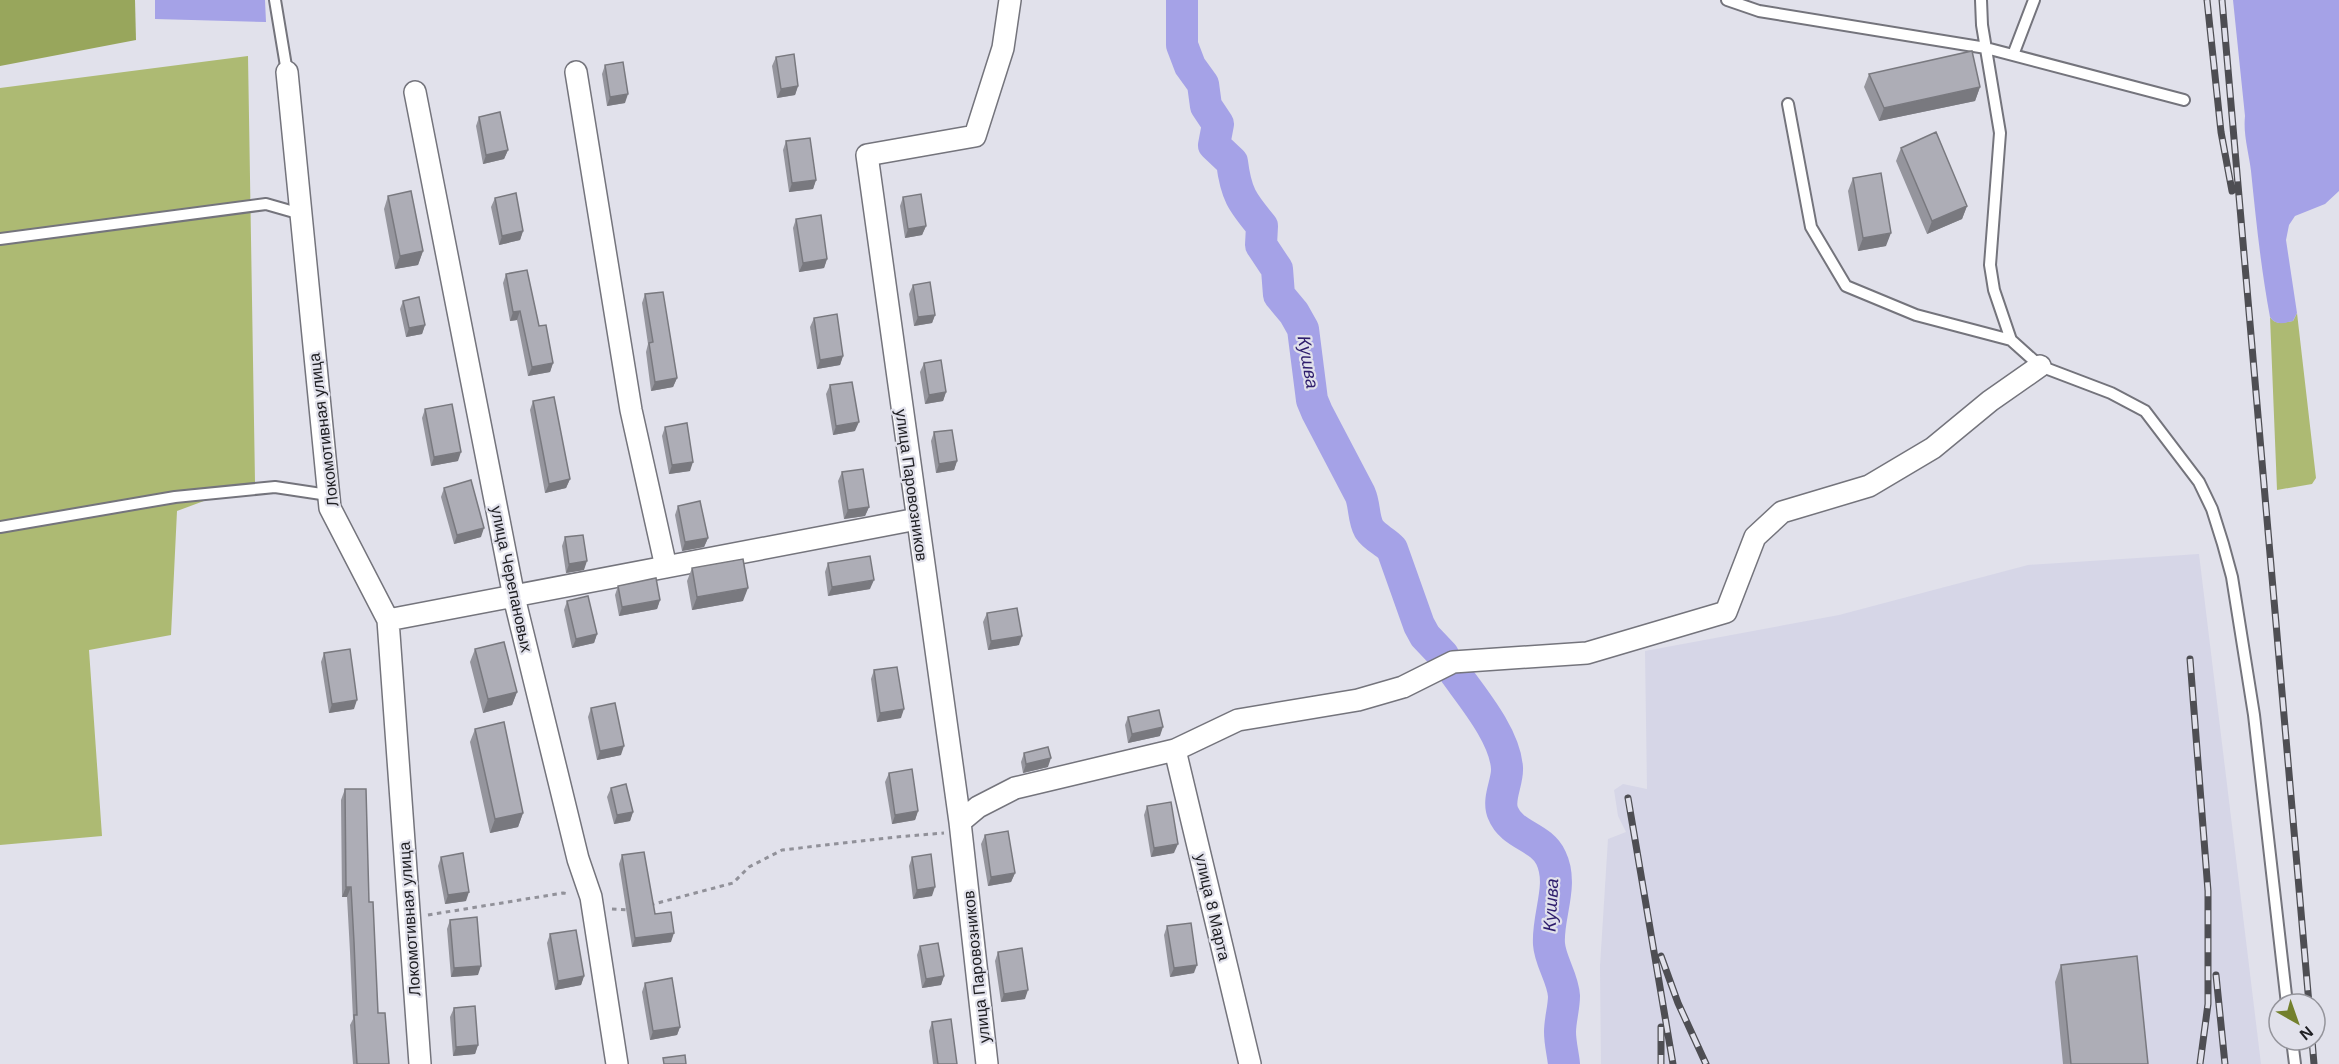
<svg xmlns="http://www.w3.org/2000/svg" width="2339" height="1064" viewBox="0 0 2339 1064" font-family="Helvetica,sans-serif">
<rect width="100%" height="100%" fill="#e1e1eb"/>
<path fill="#d6d6e7" d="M2199,554L2261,1064H1601L1600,966L1608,839L1626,832L1618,816L1614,790L1623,784L1647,789L1645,651L1839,615L2028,565Z"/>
<path fill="#adba73" d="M248,56L255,482L177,511L171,635L89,650L102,836L0,845V88Z
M2297,313L2316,478L2312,484L2277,490L2270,317C2276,326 2284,322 2293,321Z"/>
<path fill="#98a65c" d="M0,0H135L136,40L0,66Z"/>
<path fill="#a5a2e7" d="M155,0H265L266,22L155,19Z
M2233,0H2339V191L2325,204L2295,216L2289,225L2286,240L2297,313L2293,321C2284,323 2276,326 2270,317C2261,269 2256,220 2251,171C2249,153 2243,135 2245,116Z"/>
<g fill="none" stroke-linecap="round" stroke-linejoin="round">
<path stroke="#a5a2e7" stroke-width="32" d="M1182,0V45L1190,66L1203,84L1206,106L1218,124L1214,145L1232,162C1236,194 1242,202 1262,226L1261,245L1277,269L1279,295L1294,313L1303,329L1312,400L1317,412L1360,494C1365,505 1363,518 1369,529C1375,538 1385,541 1392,549L1419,625L1425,636L1443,655
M1455,673C1473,698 1505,736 1507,768C1508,782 1497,799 1503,813C1512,836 1541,836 1551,858C1564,885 1547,916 1549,944C1550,961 1563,978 1564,996C1564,1008 1560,1020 1560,1032C1560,1043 1563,1054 1564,1064"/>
<defs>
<path id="service" d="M275,0L287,72
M1727,0L1759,11L1986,48L2184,100
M1981,0L1982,25L2000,133L1990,265L1994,290L2011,340L2040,366L2111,393L2145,411L2199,482L2212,509L2223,544L2232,577L2254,715L2287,1004
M2013,55L2034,0
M1788,104L1811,227L1846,286L1916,315L2011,340
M0,239L266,204L301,214
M0,527L175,497L275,487L328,495
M2292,1040L2295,1064"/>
<path id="minor" d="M287,72L330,508L388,620L420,1064
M576,72L631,410L666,567
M415,92L514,597L578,859L591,897L617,1064
M388,620L917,519
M1175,750L1250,1064
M960,822L978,807L1015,788L1175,750L1238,720L1358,700L1403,687L1453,662L1587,653L1726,612L1755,537L1782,512L1869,486L1933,448L1990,401L2040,366
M987,1064L960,822L867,155L975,136L1003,48L1010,0"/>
</defs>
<use href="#service" stroke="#74747c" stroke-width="14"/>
<use href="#minor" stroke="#74747c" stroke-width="24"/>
<path stroke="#919199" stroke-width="3" stroke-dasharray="4.5 4.5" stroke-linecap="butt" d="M650,905L733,883L749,867L782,850L896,837L944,833
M612,909L629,910
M428,915L563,893L570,894"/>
<use href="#service" stroke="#fff" stroke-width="10"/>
<use href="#minor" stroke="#fff" stroke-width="21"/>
<defs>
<path id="rail" d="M2207,0L2221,132L2232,191
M2222,0L2309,1004
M2190,659L2208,891V1004L2200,1064
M1628,798L1673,1064
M1661,956L1678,1003L1706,1064
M2216,975L2225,1064
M1661,1027V1064
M2312,1040L2314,1064"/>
</defs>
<use href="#rail" stroke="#4e4e53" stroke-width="7"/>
<use href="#rail" stroke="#e1e1eb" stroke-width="4.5" stroke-dasharray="14" stroke-linecap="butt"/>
</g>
<path fill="#95959d" d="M776,57L798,86L795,95L777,98L772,66Z
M605,65L625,103L607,106L602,74Z
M1869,74L1980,87L1975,101L1879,121L1864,87Z
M479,117L508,150L504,159L483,164L476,126Z
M786,141L816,180L813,189L789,192L783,150Z
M1901,148L1967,206L1962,219L1927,234L1896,161Z
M1853,178L1886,246L1858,251L1848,191Z
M388,196L423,251L418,265L395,269L384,209Z
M903,197L926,226L922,235L905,238L900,206Z
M495,198L523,231L520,240L499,245L491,207Z
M796,219L827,259L824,268L799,272L793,228Z
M506,274L539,326L553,363L550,372L528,376L517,320L510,321L503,283Z
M913,285L935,315L932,323L914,326L909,294Z
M645,294L677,378L673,387L651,391L646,352L648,344L642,303Z
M403,301L425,325L422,334L406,337L400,309Z
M814,318L843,356L840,365L817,369L810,327Z
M924,363L946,392L943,401L925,404L920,372Z
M830,385L855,431L833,435L826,394Z
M533,401L570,479L566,488L545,493L530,410Z
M425,409L458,461L431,466L422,418Z
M665,427L690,471L669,474L662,436Z
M934,432L957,461L954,470L936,473L931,441Z
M842,472L869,507L865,516L844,519L838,481Z
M444,488L481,537L454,544L441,497Z
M678,506L708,538L704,547L682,551L675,515Z
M565,537L584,570L566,573L562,546Z
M828,563L870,589L828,596L825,572Z
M692,568L743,601L692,610L687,581Z
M618,586L660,600L657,609L619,616L615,595Z
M567,601L597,634L594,643L572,648L564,610Z
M987,613L1019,645L988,650L983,622Z
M475,649L517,692L512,705L483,713L470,662Z
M324,653L354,709L329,713L321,662Z
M874,670L901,718L877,722L871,679Z
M591,708L621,755L597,760L588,717Z
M1128,717L1160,736L1128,743L1125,725Z
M475,729L523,813L518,827L490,833L470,742Z
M1024,753L1048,767L1023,773L1021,762Z
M889,773L918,811L915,820L892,824L885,782Z
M611,788L633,812L630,821L614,824L607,797Z
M345,789L369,902L378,1013L389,1064H353L350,1025L353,1019L350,952L347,897H342L341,800Z
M1147,806L1174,853L1151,857L1144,815Z
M985,835L1015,873L1011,882L988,886L981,844Z
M622,855L671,942L632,947L619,864Z
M441,857L466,901L445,904L438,866Z
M912,857L932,896L913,899L909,866Z
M450,920L478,975L451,977L447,929Z
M1167,926L1194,973L1170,977L1164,935Z
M550,934L584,976L581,985L555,990L547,943Z
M920,946L944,976L941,985L922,988L917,955Z
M998,952L1025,999L1001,1002L995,961Z
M2061,965L2148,1064H2063L2055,982Z
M645,983L680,1027L677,1035L650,1040L642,992Z
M454,1008L478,1045L475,1054L453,1056L450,1017Z
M932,1022L957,1064H933L929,1031Z"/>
<path fill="#79797f" d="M798,86L795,95L777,98L781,89Z
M1980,87L1975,101L1879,121L1884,108Z
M628,94L625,103L607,106L610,97Z
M508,150L504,159L483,164L486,155Z
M816,180L813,189L789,192L792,183Z
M1967,206L1962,219L1927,234L1932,221Z
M926,226L922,235L905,238L908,229Z
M523,231L520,240L499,245L502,236Z
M1891,233L1886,246L1858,251L1863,238Z
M423,251L418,265L395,269L400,256Z
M827,259L824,268L799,272L803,263Z
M520,311L517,320L510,321L513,312Z
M935,315L932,323L914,326L918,317Z
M425,325L422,334L406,337L409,328Z
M843,356L840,365L817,369L820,360Z
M553,363L550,372L528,376L532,367Z
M677,378L673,387L651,391L655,382Z
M946,392L943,401L925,404L929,395Z
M859,422L855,431L833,435L836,426Z
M461,452L458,461L431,466L434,457Z
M957,461L954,470L936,473L939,464Z
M693,462L690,471L669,474L672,465Z
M570,479L566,488L545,493L549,484Z
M869,507L865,516L844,519L848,510Z
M484,528L481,537L454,544L457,535Z
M708,538L704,547L682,551L685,542Z
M587,561L584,570L566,573L569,564Z
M874,580L870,589L828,596L832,587Z
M748,588L743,601L692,610L697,597Z
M660,600L657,609L619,616L622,607Z
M597,634L594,643L572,648L576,639Z
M1022,636L1019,645L988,650L991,641Z
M517,692L512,705L483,713L488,699Z
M357,700L354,709L329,713L332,704Z
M904,709L901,718L877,722L880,713Z
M1163,727L1160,736L1128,743L1132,734Z
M624,746L621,755L597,760L600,751Z
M1051,758L1048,767L1023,773L1026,764Z
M918,811L915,820L892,824L895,815Z
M633,812L630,821L614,824L617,815Z
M523,813L518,827L490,833L495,819Z
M1178,844L1174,853L1151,857L1154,848Z
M1015,873L1011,882L988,886L991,877Z
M346,887H351L347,897H342Z
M935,887L932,896L913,899L917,890Z
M469,892L466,901L445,904L448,895Z
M674,933L671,942L632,947L635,938Z
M1197,965L1194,973L1170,977L1174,968Z
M481,966L478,975L451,977L454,968Z
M584,976L581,985L555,990L558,981Z
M944,976L941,985L922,988L926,979Z
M1028,990L1025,999L1001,1002L1004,994Z
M680,1027L677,1035L650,1040L653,1031Z
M478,1045L475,1054L453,1056L456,1047Z"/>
<path fill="#adadb6" stroke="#79797f" stroke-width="1.5" d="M1972,51L1980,87L1884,108L1869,74Z
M794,54L798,86L781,89L776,57Z
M623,62L628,94L610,97L605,65Z
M500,112L508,150L486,155L479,117Z
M1936,132L1967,206L1932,221L1901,148Z
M810,138L816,180L792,183L786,141Z
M1881,173L1891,233L1863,238L1853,178Z
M411,191L423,251L400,256L388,196Z
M516,193L523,231L502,236L495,198Z
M921,194L926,226L908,229L903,197Z
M821,215L827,259L803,263L796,219Z
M527,270L539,326L546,325L553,363L532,367L520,311L513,312L506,274Z
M930,282L935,315L918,317L913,285Z
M663,292L677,378L655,382L649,343L653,342L645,294Z
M419,297L425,325L409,328L403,301Z
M837,314L843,356L820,360L814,318Z
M941,360L946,392L929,395L924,363Z
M852,382L859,422L836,426L830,385Z
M554,397L570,479L549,484L533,401Z
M452,404L461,452L434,457L425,409Z
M687,423L693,462L672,465L665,427Z
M952,430L957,461L939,464L934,432Z
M863,469L869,507L848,510L842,472Z
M471,480L484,528L457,535L444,488Z
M700,501L708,538L685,542L678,506Z
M583,535L587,561L569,564L565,537Z
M870,556L874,580L832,587L828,563Z
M743,559L748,588L697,597L692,568Z
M656,578L660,600L622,607L618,586Z
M588,596L597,634L576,639L567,601Z
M1017,608L1022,636L991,641L987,613Z
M504,642L517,692L488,699L475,649Z
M350,649L357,700L332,704L324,653Z
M897,667L904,709L880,713L874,670Z
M615,703L624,746L600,751L591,708Z
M1159,710L1163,727L1132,734L1128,717Z
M504,722L523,813L495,819L475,729Z
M1048,747L1051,758L1026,764L1024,753Z
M912,769L918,811L895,815L889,773Z
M626,784L633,812L617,815L611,788Z
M345,789H366L369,902H373L378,1013H385L389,1064H357L354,1015H357L354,942L351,887H346Z
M1171,802L1178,844L1154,848L1147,806Z
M1008,831L1015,873L991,877L985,835Z
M644,852L655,914L671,912L674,933L635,938L622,855Z
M463,853L469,892L448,895L441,857Z
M931,854L935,887L917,890L912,857Z
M477,917L481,966L454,968L450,920Z
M1191,923L1197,965L1174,968L1167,926Z
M576,930L584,976L558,981L550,934Z
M938,943L944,976L926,979L920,946Z
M1022,948L1028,990L1004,994L998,952Z
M2137,956L2148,1064H2071L2061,965Z
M672,978L680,1027L653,1031L645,983Z
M475,1006L478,1045L456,1047L454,1008Z
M951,1019L957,1064H938L932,1022Z
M685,1055L686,1064H664L663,1058Z"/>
<g text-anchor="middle" stroke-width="4.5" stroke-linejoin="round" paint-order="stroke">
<g font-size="16" fill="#202024" stroke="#e1e1eb">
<text transform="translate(323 430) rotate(-97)" y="6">Локомотивная улица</text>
<text transform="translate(912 485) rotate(82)" y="6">улица Паровозников</text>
<text transform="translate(512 579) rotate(78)" y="6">улица Черепановых</text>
<text transform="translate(1213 907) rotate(77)" y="6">улица 8 Марта</text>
<text transform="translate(409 919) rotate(-94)" y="6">Локомотивная улица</text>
<text transform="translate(976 967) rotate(-96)" y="6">улица Паровозников</text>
</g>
<g font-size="18" font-style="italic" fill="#2e1d6c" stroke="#e1e1eb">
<text transform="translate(1308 362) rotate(80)" y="6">Кушва</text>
<text transform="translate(1551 905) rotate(-87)" y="6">Кушва</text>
</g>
</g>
<g transform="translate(2297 1022) rotate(140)"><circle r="28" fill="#e1e1eb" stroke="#94949b" stroke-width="1.5"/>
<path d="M0-4.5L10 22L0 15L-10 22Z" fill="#73802d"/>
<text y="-9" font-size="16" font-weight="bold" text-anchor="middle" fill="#202024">N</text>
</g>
</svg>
